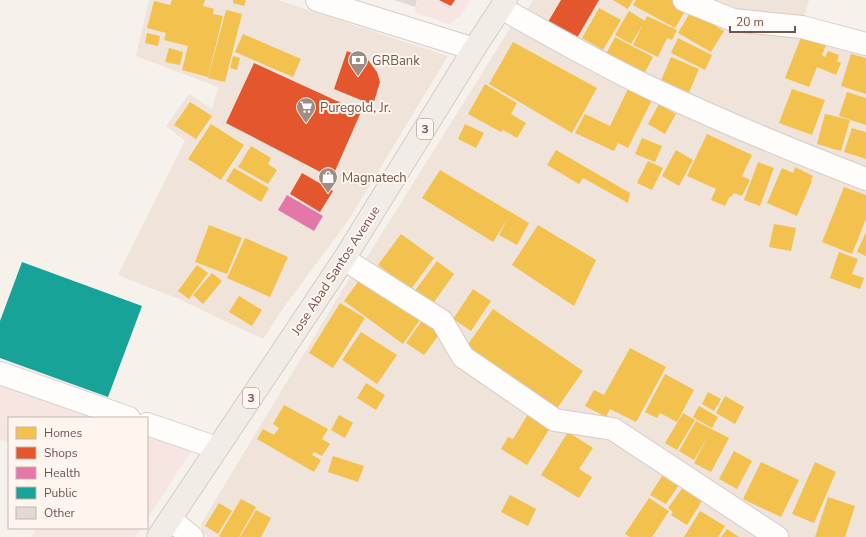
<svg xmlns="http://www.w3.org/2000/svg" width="866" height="537" viewBox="0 0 866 537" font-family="'Nunito Sans',sans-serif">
<rect width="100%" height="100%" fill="#f7f1ec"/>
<path fill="#efe3da" d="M149,0H278L448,56L350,218L284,307L263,339L179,299L118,275L185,141L166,126L189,94L212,109L218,87L136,56Z
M533,0H677L866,48V174L729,117L525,13Z
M695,0H809L802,22L735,16Z
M519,14L866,183V537H785L615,422L556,418L364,262Z
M355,269L555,422L611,431L774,537H208L202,532L201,524Z"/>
<path fill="#f6e5e0" d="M418,0H471L460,17L449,24L414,12Z
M0,382L109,418H9V443L0,440Z
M147,430L195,446L147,519Z
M37,528H141L135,537H31Z"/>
<path fill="#f2c14e" d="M172,0H205L203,6L214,9L213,14L223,16L208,77L182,70L188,46L164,40L166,33L147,28L154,1L170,5Z
M233,0H246L244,6L233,3Z
M613,0H633L628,9Z
M636,0H672L687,8L675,28L633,5Z
M599,8L621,20L603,50L582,38Z
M226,10L242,14L225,82L208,78Z
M629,11L645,21L631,44L615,35Z
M691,11L724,31L711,52L678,33Z
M647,16L677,30L672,40L667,38L658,57L633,45Z
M147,33L160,36L158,46L145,43Z
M243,34L301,59L293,77L235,52Z
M802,35L826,45L822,55L825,57L828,51L839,55L837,61L841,63L836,75L817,67L809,87L785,78Z
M615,37L653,57L644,74L606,54Z
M678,38L712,55L705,70L671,53Z
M513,42L597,88L572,133L489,84Z
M169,48L183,52L180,65L165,62Z
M851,54L866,58V94L841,86Z
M233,56L240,58L237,70L230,68Z
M671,57L699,69L688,95L660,83Z
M485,84L517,103L511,114L526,123L517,138L503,130L501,132L468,114Z
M628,89L652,100L628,148L618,143L614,151L575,133L585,114L610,126Z
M792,89L825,100L812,135L779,123Z
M847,92L866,98V125L839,116Z
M190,102L212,116L196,139L174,125Z
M659,104L676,114L665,134L648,124Z
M825,114L850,120L841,151L817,144Z
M211,124L244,145L221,180L188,159Z
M465,124L484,133L476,148L458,139Z
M852,128L866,132V159L844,152Z
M707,134L752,155L742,176L750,180L742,196L734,193L731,197L730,196L725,206L711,200L716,189L687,176Z
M642,138L662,146L655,162L635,154Z
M251,146L271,158L268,164L277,170L268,184L238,167Z
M556,150L630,193L628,203L583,178L579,184L547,165Z
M676,150L693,160L679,186L662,176Z
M648,161L663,168L652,190L637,183Z
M758,162L774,168L760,206L744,200Z
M795,167L813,176L811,180L812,181L797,216L767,203L782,168L793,173Z
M234,168L269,188L261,202L226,181Z
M440,170L529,223L517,245L499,235L508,218L493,242L422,198Z
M844,187L866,195V219L852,254L822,242Z
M774,224L796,228L791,251L769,247Z
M209,225L242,238L227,274L195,262Z
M538,225L596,260L574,306L512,265Z
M866,232V256L857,252Z
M401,234L434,258L411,289L378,265Z
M245,238L288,257L270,297L227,278Z
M839,252L858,259L852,274L864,278L860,289L830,278Z
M437,261L454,274L432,305L414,292Z
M197,265L208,273L189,299L178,291Z
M212,273L222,281L203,304L193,295Z
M363,275L422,317L403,344L344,301Z
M473,289L491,301L471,331L453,319Z
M239,296L262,310L252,326L229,312Z
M340,303L365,318L333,368L309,353Z
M493,309L583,371L556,410L466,347Z
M423,319L441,332L424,355L406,343Z
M361,332L397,355L377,384L342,360Z
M630,348L666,367L636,422L610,409L606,417L585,406L594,390L604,395Z
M665,374L694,390L677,422L660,413L657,418L645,412Z
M366,383L385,395L376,410L357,398Z
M708,392L721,399L714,411L702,404Z
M725,396L744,407L735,424L716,413Z
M284,405L328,429L322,439L330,444L322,456L314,452L312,455L321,460L314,472L257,439L263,429L274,435L279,428L273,424Z
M699,406L718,417L712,428L696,419L697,417L696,419L693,417Z
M683,413L695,420L677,450L665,443Z
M528,414L550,428L527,465L501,449L508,437L513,439Z
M339,415L353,423L345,438L331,430Z
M696,421L729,438L711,472L694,463L707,438L694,460L679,451Z
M568,432L593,448L579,469L592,477L579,498L541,475Z
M734,451L752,461L737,489L719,479Z
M333,456L364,466L358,482L328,472Z
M761,462L799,480L781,517L743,499Z
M815,462L836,472L814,523L792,514Z
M662,476L678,486L666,504L650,495Z
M683,487L702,501L687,525L671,515L673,512L668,508Z
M510,495L536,509L528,526L501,512Z
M828,497L855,506L845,537H815Z
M649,498L669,511L652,537H630L625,534Z
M241,499L256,507L239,537H221L219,536Z
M219,503L232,511L218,534L205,526Z
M256,510L271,518L261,537H240Z
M700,511L725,526L718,537H684Z
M727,529L739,537H721Z"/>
<path fill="#e4572e" d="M439,0H455L451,6Z
M561,0H599L577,38L548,22Z
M347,51L368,60L377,72L380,82L373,105L334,89Z
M254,63L361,112L332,178L226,123Z
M302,173L333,191L320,212L290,194Z"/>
<path fill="#e377a8" d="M287,195L323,216L314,231L278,210Z"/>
<path fill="#17a398" d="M22,262L142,306L108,397L0,358V321Z"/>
<path fill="#e3d9d4" d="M394,0H417L415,7Z"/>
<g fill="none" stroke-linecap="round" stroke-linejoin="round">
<defs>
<path id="street" d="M684,0L733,20L802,27L866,44
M501,8C552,36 603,66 657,91C725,123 796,152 866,179
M344,259L442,321L463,357L555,420L613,429L777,537
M0,373L129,418
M147,424L217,448
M170,519L192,537"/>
<path id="secondary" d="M317,0L474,49"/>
<path id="primary" d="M158,537L344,259L474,49L506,0"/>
</defs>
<use href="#street" stroke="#d6cdc8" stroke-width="24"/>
<use href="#secondary" stroke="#d6ccc8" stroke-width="24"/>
<use href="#primary" stroke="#d5cbc7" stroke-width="24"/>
<use href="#street" stroke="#fefdfc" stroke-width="22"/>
<use href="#secondary" stroke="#fefdfc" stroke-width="22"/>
<use href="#primary" stroke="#f2ece6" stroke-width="22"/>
</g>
<defs>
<symbol id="bank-pin" viewBox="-11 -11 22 30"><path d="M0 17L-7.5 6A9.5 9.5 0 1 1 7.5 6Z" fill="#a18c85" stroke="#fef5ee"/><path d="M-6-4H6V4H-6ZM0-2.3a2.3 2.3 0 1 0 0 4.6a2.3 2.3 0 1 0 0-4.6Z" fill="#fff"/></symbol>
<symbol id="supermarket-pin" viewBox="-11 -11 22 30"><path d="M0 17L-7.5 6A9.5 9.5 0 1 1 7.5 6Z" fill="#a18c85" stroke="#fef5ee"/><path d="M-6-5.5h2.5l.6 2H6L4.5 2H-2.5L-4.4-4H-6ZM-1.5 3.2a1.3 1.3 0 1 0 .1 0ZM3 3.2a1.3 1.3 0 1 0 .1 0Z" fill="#fff"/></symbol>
<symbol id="shop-pin" viewBox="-11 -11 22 30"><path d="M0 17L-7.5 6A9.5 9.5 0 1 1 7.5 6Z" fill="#a18c85" stroke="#fef5ee"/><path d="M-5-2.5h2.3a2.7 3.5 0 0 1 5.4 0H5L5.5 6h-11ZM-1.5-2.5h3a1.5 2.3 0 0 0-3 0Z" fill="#fff"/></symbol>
</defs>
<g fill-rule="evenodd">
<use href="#bank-pin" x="347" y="49" width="22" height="30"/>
<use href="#supermarket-pin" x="295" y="96" width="22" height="30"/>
<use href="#shop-pin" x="317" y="166" width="22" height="30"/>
</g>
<g text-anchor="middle" stroke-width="4" stroke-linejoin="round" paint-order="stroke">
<g fill="#fef5ee" stroke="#9c867e" stroke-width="1">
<rect x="417" y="119" width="16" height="20" rx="3"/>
<rect x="243" y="388" width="16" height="20" rx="3"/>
</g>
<g font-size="12" font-weight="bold" fill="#72564e">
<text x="425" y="133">3</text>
<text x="251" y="402">3</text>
</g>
<g font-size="13" fill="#72564e" stroke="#fef5ee" text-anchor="start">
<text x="372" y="65">GRBank</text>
<text x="320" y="112">Puregold, Jr.</text>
<text x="342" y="182">Magnatech</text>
</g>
<g font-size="13" fill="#72564e" stroke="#fef5ee">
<text transform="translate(335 270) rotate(-57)" y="5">Jose Abad Santos Avenue</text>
</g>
</g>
<rect x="8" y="417" width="140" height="112" fill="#fef5ee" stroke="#c6b5ae"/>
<rect x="16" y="427" width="20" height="12" fill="#f2c14e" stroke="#c6b5ae"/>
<text x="44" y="437" font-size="12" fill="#72564e">Homes</text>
<rect x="16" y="447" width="20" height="12" fill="#e4572e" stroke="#c6b5ae"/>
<text x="44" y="457" font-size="12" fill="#72564e">Shops</text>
<rect x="16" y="467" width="20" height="12" fill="#e377a8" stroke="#c6b5ae"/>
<text x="44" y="477" font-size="12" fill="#72564e">Health</text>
<rect x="16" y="487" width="20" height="12" fill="#17a398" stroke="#c6b5ae"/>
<text x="44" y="497" font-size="12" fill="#72564e">Public</text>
<rect x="16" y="507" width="20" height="12" fill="#e3d9d4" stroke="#c6b5ae"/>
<text x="44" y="517" font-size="12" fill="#72564e">Other</text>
<path d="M730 26v6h65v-6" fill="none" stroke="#72564e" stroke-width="2"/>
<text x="736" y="26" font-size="12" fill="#72564e" stroke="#fef5ee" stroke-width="3" paint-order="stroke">20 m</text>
</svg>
